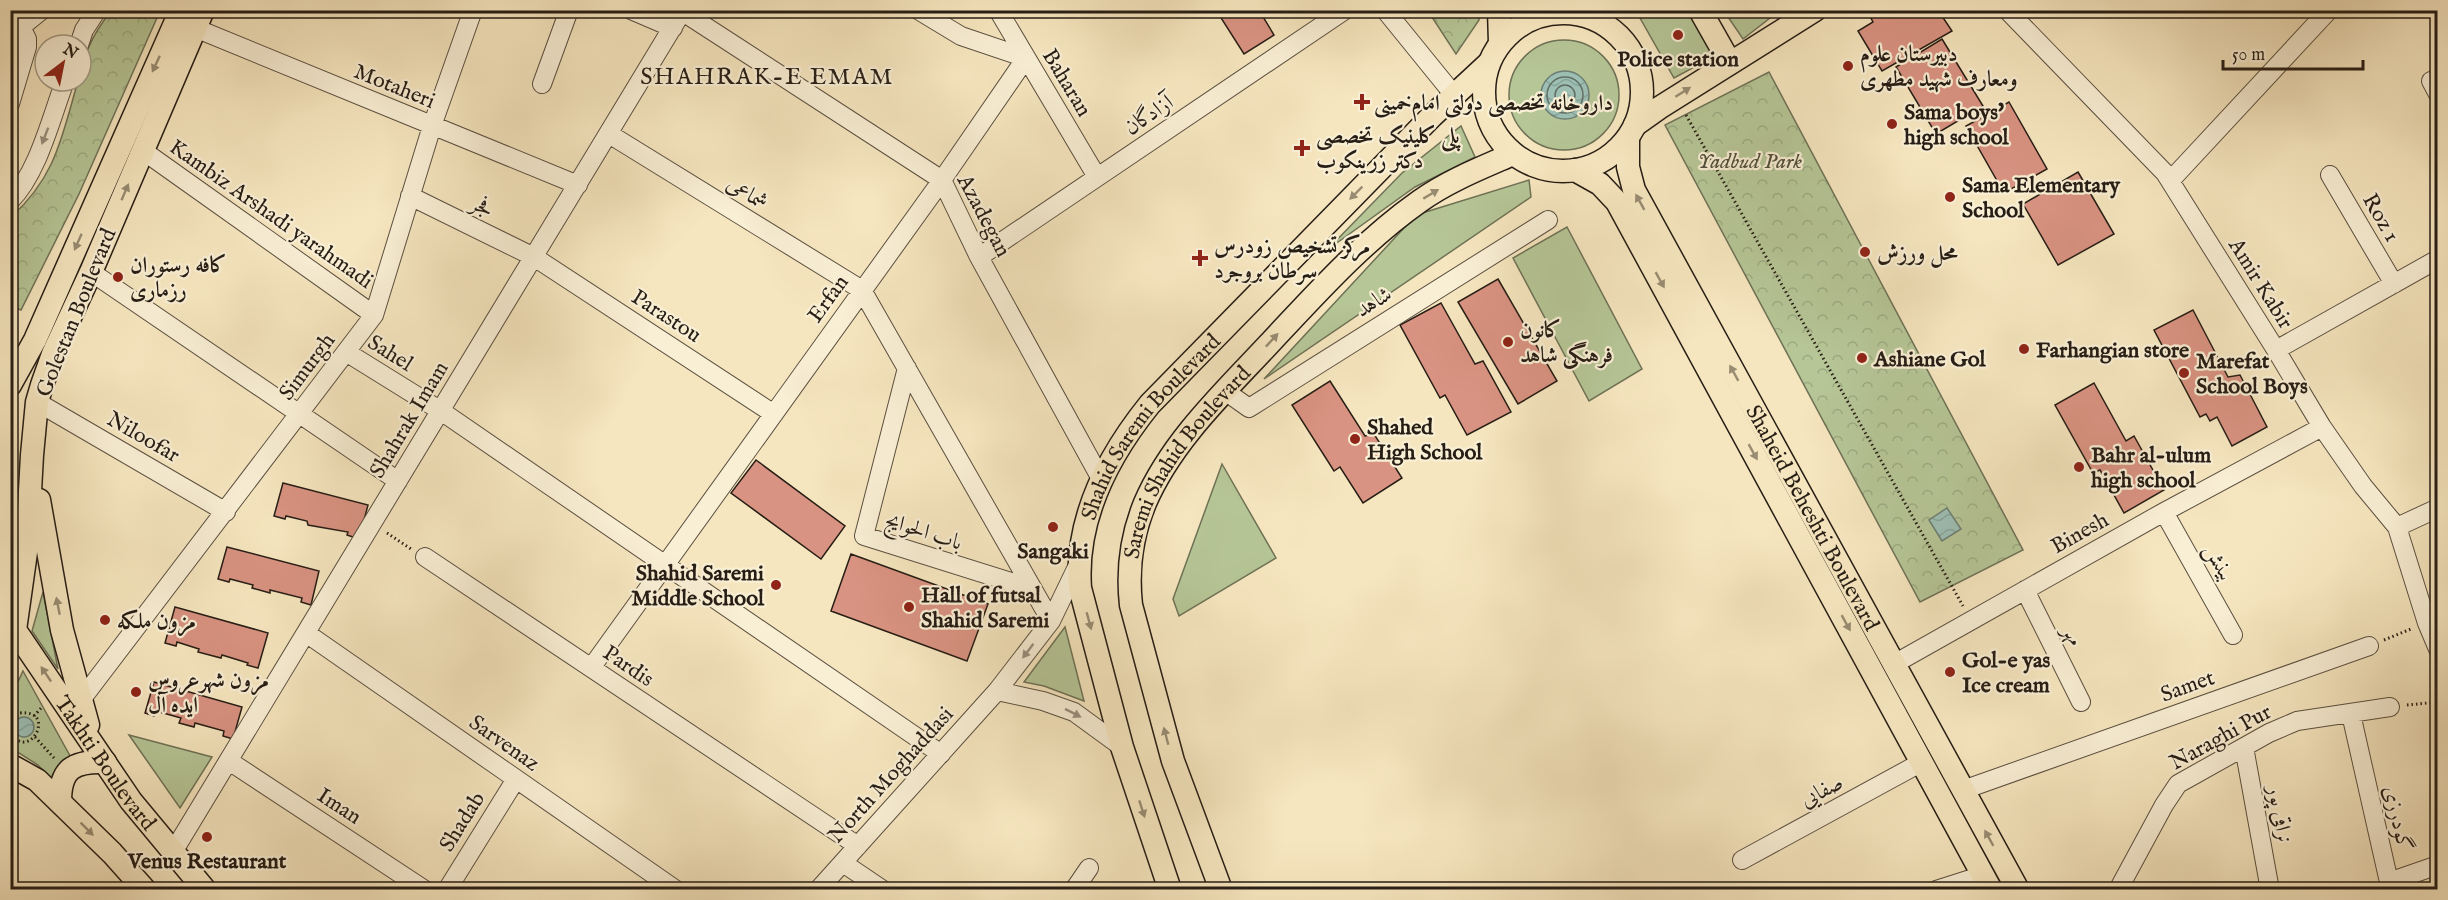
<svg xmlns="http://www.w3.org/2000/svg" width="2448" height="900" viewBox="0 0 2448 900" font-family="'IM FELL English',Amiri,serif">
<defs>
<pattern id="forest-crowns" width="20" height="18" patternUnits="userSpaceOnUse" patternTransform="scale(1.5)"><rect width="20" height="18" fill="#b6c697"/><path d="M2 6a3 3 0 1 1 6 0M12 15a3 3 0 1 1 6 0" fill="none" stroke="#9caa81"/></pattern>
<pattern id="water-waves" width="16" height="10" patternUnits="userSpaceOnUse" patternTransform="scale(1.5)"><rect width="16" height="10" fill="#9dbfb4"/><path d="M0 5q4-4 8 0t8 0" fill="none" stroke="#87a49a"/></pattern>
</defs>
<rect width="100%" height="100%" fill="#f6e6bf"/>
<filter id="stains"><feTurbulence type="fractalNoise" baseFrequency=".00333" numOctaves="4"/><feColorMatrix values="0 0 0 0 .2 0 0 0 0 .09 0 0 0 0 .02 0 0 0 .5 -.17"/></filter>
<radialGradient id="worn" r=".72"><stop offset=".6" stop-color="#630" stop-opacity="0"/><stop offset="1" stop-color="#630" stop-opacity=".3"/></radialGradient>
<path fill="#b6c697" stroke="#6e7256" stroke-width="1.5" d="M1636,11H1690L1715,56L1674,78Z
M1724,11H1779L1743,39Z
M11,31L16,33L20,41L11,79Z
M1509 95a55 55 0 1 1 110 0a55 55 0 1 1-110 0Z
M1461,126L1475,157L1415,187L1327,250L1402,173Z
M1529,180L1531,197L1264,379L1416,215Z
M1567,227L1642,369L1589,401L1513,258Z
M1222,464L1276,558L1179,616L1173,599Z
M43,592L58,669L32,631Z
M1065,627L1084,701L1044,686L1024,682Z
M23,671L74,763L53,781L38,765L11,748V697Z
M129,735L212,757L180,808Z"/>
<path fill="url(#forest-crowns)" stroke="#6e7256" stroke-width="1.5" d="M111,11H160L79,194L21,310L11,306V217C56,177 62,136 78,81H81C81,55 96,30 111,11Z
M1428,11H1479V20L1456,54Z
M1769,72L2023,550L1920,602L1665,125Z"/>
<path fill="url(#water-waves)" stroke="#6d7e74" stroke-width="1.5" d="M1541 95a24 24 0 1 1 48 0a24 24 0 1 1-48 0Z
M1947,508L1961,529L1942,541L1929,520Z
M14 727a10 10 0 1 1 20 0a10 10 0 1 1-20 0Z"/>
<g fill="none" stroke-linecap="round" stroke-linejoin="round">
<path stroke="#626e64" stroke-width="1.5" d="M1547 95a18 18 0 1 1 36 0a18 18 0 1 1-36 0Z
M1555 95a10 10 0 1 1 20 0a10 10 0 1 1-20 0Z"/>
</g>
<path fill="#d99382" stroke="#261d15" stroke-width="1.5" d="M1216,10H1259L1274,35L1244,54Z
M1871,10H1938L1952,31L1882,71L1858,31L1873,22L1868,13Z
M1942,39L1983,106L1936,134L1896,67Z
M2009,102L2047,169L2004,193L1966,126Z
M2078,172L2114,234L2058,265L2023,204Z
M1498,279L1557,381L1518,404L1458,302Z
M1441,303L1475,364L1483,361L1511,412L1467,435L1445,395L1440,398L1400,325Z
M2193,310L2228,377L2240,375L2267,427L2232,446L2217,417L2210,421L2206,414L2200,417L2154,330Z
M1330,381L1365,436L1374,434L1402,478L1363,503L1340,467L1334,471L1292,405Z
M2094,383L2126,441L2134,436L2164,490L2124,513L2100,470L2093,473L2055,405Z
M756,460L845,526L821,559L731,493Z
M283,483L368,505L359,539L347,535L348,532L308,525L307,521L286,516L285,519L274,516Z
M227,547L319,571L311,605L301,602L302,598L270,590V593L252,588L253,585L230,579L229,582L218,579Z
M851,554L988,604L967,661L831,611Z
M175,607L268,633L258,668L247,665L248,663L222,655L221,658L198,652L199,649L177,642L176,646L165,643Z
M154,682L242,707L233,739L223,736L224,731L195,723L194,727L179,723L181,718L156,711L154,716L145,713Z"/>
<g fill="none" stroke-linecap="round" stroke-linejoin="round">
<defs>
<path id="minor" d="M631,10L673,28
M998,10L1097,177
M1385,10L1454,95
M2007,10L2165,173L2276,350L2322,427L2363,486L2397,527L2427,623L2438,649
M683,12L942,180L979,257L1101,479
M10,25L21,27L42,10
M195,28L578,185
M79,45L84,30L97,10
M2431,81L2438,94
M542,84L569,10
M10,104L27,47V39L21,27
M609,134L862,290L1051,621
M142,150L374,315
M2330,175L2394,284
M2170,181L2329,10
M410,196L534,257L774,414
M10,201C38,173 51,118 65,81
M979,257L1345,10
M91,272L398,481
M2276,350L2438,259
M346,352L441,411L941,754
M907,368L864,536L1033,589
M1225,391L1249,408L1548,220
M37,402L226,512
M2164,512L2233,635
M2397,527L2438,508
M425,557L858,846
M2025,590L2081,702
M306,633L676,890
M1894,664L2164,512L2322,427
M591,668L942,180L1026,58L961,36L918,10
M997,691L1043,701L1074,712L1122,747
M81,700L374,315L432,126L473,10
M2351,714L2389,882L2438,865
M2244,747L2270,890
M229,761L425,890
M1963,790L2369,646
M173,852L683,10
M1742,860L1922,762
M843,863L883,890
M447,890L516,779
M818,890L997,691L1051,621L1078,565
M1074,890L1089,868
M1936,890L1983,875
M2118,890L2164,805L2178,784L2269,733L2297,721L2390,707"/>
<g id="major">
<path id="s1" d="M203,10L91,272L53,354L42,385L37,402L32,455L27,545L15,630L131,801L205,890"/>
<path d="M1499,10L1500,43"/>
<path d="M1700,10L1730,63"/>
<circle cx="1563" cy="92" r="79"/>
<path d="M1635,125L1659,108L1815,10"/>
<path id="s2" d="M1628,138V167L1634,190L2018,890"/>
<path d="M1575,170L1600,184L1617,202L1991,890"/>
<path d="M10,385L35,340L181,10"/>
<path d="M39,500L62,630L88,725"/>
<path d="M10,765L37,780L112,853L145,890"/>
<path d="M60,802C60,768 74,761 105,762"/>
<path id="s3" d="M1170,890L1122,747L1080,588C1075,519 1108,456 1150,404L1432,116L1488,64"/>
<path id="s4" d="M1221,890L1173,761L1131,605C1127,569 1131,537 1145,503C1171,442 1224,392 1268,345C1315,295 1363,241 1420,201C1448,181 1481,168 1513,154"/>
</g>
</defs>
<use href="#minor" stroke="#5a4f40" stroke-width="20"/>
<use href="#major" stroke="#261d15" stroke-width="25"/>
<path stroke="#261d15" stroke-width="3" stroke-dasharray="1.5 3" stroke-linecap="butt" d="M1686,115L1963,606
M387,533L411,549
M2384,640L2411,629
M2407,705L2438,702
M34,716L42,707
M10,722L20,713C58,709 29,764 10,732
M35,737L54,758"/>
<use href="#minor" stroke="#f9efd5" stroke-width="18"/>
<use href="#major" stroke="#f6e6bf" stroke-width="22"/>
</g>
<defs><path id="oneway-solid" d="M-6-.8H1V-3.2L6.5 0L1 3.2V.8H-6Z" transform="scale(1.5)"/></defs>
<g fill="#988c72">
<use href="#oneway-solid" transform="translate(156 64) rotate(115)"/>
<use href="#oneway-solid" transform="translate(1683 92) rotate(-32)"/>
<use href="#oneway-solid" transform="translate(125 192) rotate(-67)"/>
<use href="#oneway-solid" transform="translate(1356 193) rotate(135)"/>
<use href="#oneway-solid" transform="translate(1431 194) rotate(-31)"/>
<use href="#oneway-solid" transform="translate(1640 202) rotate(-119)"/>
<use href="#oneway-solid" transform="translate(78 242) rotate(114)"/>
<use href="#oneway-solid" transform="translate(1660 280) rotate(61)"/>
<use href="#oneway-solid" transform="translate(1272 340) rotate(-47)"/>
<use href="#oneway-solid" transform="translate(1734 373) rotate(-119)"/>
<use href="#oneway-solid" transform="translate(1753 452) rotate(61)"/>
<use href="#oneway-solid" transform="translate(58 606) rotate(-101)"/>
<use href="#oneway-solid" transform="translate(1089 621) rotate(75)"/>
<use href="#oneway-solid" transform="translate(1846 623) rotate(61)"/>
<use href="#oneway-solid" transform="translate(46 674) rotate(-124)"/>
<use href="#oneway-solid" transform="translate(1166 736) rotate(-105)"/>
<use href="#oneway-solid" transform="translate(1142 809) rotate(72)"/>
<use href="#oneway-solid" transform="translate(87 829) rotate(45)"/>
<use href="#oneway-solid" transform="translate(1989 838) rotate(-119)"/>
</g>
<g fill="#9a907f">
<use href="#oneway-solid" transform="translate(45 136) rotate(111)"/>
<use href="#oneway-solid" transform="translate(1028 651) rotate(127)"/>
<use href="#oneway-solid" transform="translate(1073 713) rotate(27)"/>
</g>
<g fill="#8f2418" stroke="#f9efd5" stroke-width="2">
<circle cx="1678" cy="35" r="6"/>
<circle cx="1848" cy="66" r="6"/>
<path d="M1359 93h6v6h6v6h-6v6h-6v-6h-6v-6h6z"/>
<circle cx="1892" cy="124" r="6"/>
<path d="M1299 139h6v6h6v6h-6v6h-6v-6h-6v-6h6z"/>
<circle cx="1950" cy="197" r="6"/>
<circle cx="1865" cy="252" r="6"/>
<path d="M1197 249h6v6h6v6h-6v6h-6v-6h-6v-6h6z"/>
<circle cx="118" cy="277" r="6"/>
<circle cx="1508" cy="342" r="6"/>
<circle cx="2024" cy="349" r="6"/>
<circle cx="1862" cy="358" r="6"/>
<circle cx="2184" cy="373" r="6"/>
<circle cx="1355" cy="439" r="6"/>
<circle cx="2079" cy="467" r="6"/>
<circle cx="1053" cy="527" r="6"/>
<circle cx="776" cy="585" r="6"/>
<circle cx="909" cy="607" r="6"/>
<circle cx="105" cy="620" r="6"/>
<circle cx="1950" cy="672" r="6"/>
<circle cx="136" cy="692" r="6"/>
<circle cx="207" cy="837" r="6"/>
</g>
<g text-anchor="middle" stroke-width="4.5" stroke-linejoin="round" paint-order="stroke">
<g font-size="22" font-weight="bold" fill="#261d15" stroke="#f9efd5" text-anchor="start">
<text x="1860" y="61">دبیرستان علوم<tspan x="1860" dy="25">ومعارف شهید مطهری</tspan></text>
<text x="1678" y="66" text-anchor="middle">Police station</text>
<text x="1374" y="110">داروخانه تخصصی دولتی امام‌خمینی</text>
<text x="1904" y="119">Sama boys'<tspan x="1904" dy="25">high school</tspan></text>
<text x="1316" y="143">پلی کلینیک تخصصی<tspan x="1316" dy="25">دکتر زرینکوب</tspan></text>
<text x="1962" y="192">Sama Elementary<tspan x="1962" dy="25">School</tspan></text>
<text x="1214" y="253">مرکز تشخیص زودرس<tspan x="1214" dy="25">سرطان بروجرد</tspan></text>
<text x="1877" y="260">محل ورزش</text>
<text x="130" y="272">کافه رستوران<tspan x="130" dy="25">رزماری</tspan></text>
<text x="1520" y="337">کانون<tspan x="1520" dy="25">فرهنگی شاهد</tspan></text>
<text x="2036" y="357">Farhangian store</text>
<text x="1874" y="366">Ashiane Gol</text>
<text x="2196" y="368">Marefat<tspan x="2196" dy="25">School Boys</tspan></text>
<text x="1367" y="434">Shahed<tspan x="1367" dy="25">High School</tspan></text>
<text x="2091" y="462">Bahr al-ulum<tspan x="2091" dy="25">high school</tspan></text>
<text x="1053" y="558" text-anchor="middle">Sangaki</text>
<text x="764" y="580" text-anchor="end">Shahid Saremi<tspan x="764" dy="25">Middle School</tspan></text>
<text x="921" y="602">Hall of futsal<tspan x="921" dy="25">Shahid Saremi</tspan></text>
<text x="117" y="628">مزون ملکه</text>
<text x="1962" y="667">Gol-e yas<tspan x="1962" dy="25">Ice cream</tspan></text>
<text x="148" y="687">مزون شهرعروس<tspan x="148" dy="25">ایده آل</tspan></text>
<text x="207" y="868" text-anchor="middle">Venus Restaurant</text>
</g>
<g font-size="22" fill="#261d15" stroke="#f9efd5">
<text transform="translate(1068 82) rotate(59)" y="8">Baharan</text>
<text transform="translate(395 85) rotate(22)" y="8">Motaheri</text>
<text transform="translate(1148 114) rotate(-34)" y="8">آزادگان</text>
<text transform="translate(748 192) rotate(32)" y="8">شماعی</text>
<text transform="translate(483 205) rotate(26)" y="8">فجر</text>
<text transform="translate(272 213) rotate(35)" y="8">Kambiz Arshadi yarahmadi</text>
<text transform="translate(985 215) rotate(62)" y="8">Azadegan</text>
<text transform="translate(2382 217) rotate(60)" y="8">Roz 1</text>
<text transform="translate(2262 283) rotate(58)" y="8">Amir Kabir</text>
<text transform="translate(827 298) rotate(-54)" y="8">Erfan</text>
<text transform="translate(1373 301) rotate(-32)" y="8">شاهد</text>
<text transform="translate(75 312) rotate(-68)" y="8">Golestan Boulevard</text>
<text transform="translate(667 315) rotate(33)" y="8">Parastou</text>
<text transform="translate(391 352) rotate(32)" y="8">Sahel</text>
<text transform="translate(306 366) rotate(-53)" y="8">Simurgh</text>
<text transform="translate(408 419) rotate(-59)" y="8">Shahrak Imam</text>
<text dy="8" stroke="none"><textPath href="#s3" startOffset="498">Shahid Saremi Boulevard</textPath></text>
<text transform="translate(144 436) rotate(30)" y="8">Niloofar</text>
<text dy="8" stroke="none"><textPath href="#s4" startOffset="459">Saremi Shahid Boulevard</textPath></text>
<text dy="8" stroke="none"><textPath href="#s2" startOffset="426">Shaheid Beheshti Boulevard</textPath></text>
<text transform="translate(924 530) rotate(18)" y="8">باب الحوایج</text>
<text transform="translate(2079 532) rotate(-29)" y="8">Binesh</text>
<text transform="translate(2220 561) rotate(61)" y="8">بینش</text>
<text transform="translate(2074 635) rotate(63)" y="8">مهر</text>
<text transform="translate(629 665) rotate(34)" y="8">Pardis</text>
<text transform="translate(2187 685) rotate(-20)" y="8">Samet</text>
<text transform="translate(2220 736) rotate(-29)" y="8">Naraghi Pur</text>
<text transform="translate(505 742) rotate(35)" y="8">Sarvenaz</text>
<text dy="8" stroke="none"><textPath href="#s1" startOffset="816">Takhti Boulevard</textPath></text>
<text transform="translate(890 774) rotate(-48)" y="8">North Moghaddasi</text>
<text transform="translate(1821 790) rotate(-28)" y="8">صفایی</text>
<text transform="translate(340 805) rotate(33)" y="8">Iman</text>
<text transform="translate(2281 814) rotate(80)" y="8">نراقی پور</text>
<text transform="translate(2399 818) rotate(77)" y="8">گودرزی</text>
<text transform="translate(461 821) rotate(-58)" y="8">Shadab</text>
</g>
<g font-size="22" font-style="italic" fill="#51503c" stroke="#f9efd5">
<text x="1750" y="168">Yadbud Park</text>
</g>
<g font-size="24" letter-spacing="1.5" fill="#261d15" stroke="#f9efd5">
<text x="767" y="84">SHAHRAK-E EMAM</text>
</g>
</g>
<rect width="2448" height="900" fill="none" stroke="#f6e6bf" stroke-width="36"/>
<rect x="12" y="12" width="2424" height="876" fill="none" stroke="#261d15" stroke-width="3"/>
<rect x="18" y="18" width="2412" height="864" fill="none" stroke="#261d15" stroke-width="1.5"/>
<g transform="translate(63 63) rotate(32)"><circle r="28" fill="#f9efd5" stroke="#a59b88" stroke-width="1.5"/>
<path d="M0-4.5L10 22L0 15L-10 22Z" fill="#8f2418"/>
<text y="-9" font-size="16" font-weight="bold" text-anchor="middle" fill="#261d15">N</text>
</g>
<path d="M2223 60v9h140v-9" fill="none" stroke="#261d15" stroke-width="3"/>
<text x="2232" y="60" font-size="18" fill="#261d15" stroke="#f9efd5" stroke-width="4.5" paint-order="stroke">50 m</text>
<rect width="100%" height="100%" filter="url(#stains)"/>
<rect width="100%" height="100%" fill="url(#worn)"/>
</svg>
